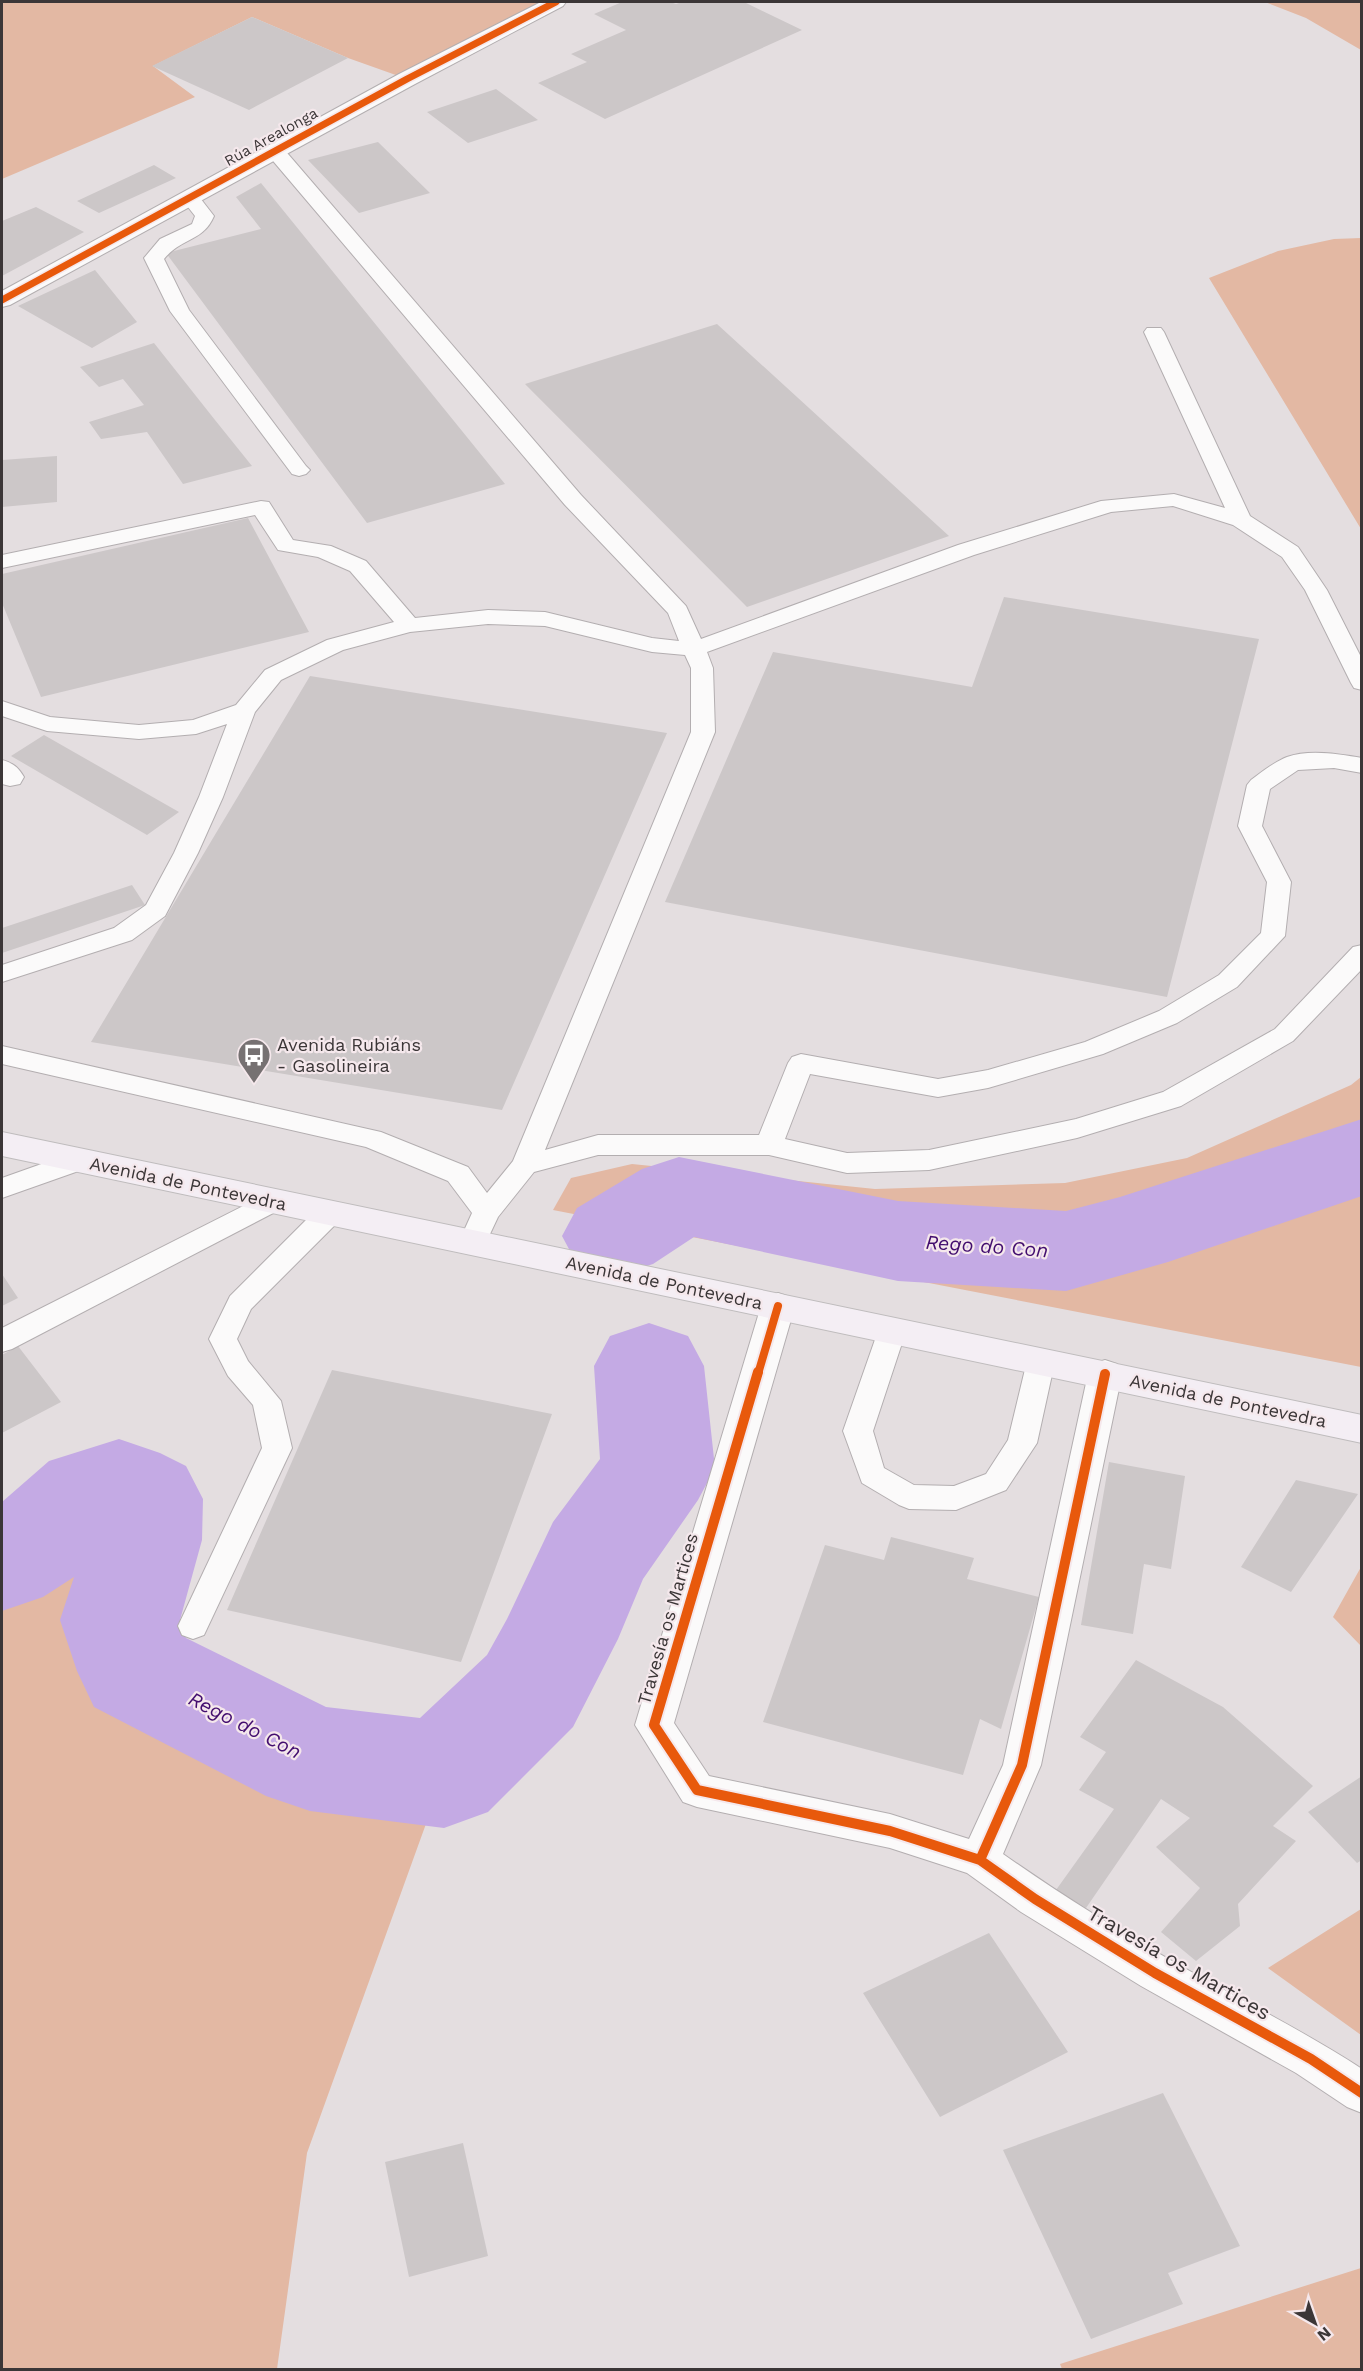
<svg xmlns="http://www.w3.org/2000/svg" width="1363" height="2371" viewBox="0 0 1363 2371" font-family="'Work Sans',sans-serif">
<rect width="100%" height="100%" fill="#e4dee0"/>
<path fill="#e3b8a3" d="M2,2H556L407,79L348,58L252,17L153,66L195,97L2,179Z
M1265,2H1361V50L1306,18Z
M1361,238H1362L1361,529L1209,278L1278,251L1334,239Z
M1361,1077V1367L553,1210L571,1178L632,1164L875,1189L1065,1183L1187,1158L1351,1085Z
M90,1494L145,1499L120,1620L137,1671L310,1758L444,1774L307,2153L277,2369H2V1563L35,1542Z
M1361,1567V1646L1333,1617Z
M1361,1909V2035L1268,1968Z
M1361,2268V2369H1062L1060,2364Z"/>
<g fill="none" stroke-linecap="round" stroke-linejoin="round">
<path fill="#c4aae4" fill-rule="evenodd" d="M1362,1119V1196L1168,1262L1066,1291L898,1281L694,1237L653,1264L615,1276L577,1264L562,1236L577,1208L642,1169L679,1157L898,1201L1066,1211L1120,1197Z
M649,1323L688,1336L704,1366L715,1468L698,1500L643,1579L618,1639L573,1727L488,1812L444,1828L310,1811L266,1796L94,1707L77,1671L60,1620L74,1577L43,1597L2,1611V1502L49,1461L119,1439L160,1453L186,1466L203,1499L202,1540L180,1620L186,1638L326,1707L420,1718L487,1655L507,1619L553,1522L600,1459L594,1366L610,1336Z"/>
</g>
<path fill="#ccc7c8" d="M622,2H670L676,4L682,2H744L802,30L605,119L538,83L587,62L571,54L626,30L594,14Z
M252,17L348,58L249,110L152,66Z
M496,89L538,120L468,143L427,112Z
M378,142L430,193L359,213L308,160Z
M154,165L176,178L99,213L77,201Z
M261,183L505,484L367,523L166,253L261,229L236,197Z
M36,207L84,232L2,276V221Z
M95,270L137,322L92,348L18,306Z
M717,324L949,536L747,607L525,384Z
M154,343L215,420L252,466L183,484L147,432L101,439L89,422L144,405L123,379L99,387L80,367Z
M57,456V502L2,507V460Z
M248,518L309,632L41,697L2,603V574Z
M1004,597L1259,639L1167,997L665,902L773,652L972,687Z
M310,676L667,733L502,1110L91,1042Z
M44,735L179,812L147,835L11,756Z
M132,885L145,905L2,953V928Z
M2,1274L18,1298L2,1306Z
M18,1346L61,1402L2,1433V1355Z
M332,1370L552,1414L461,1662L227,1610Z
M1109,1462L1185,1476L1171,1569L1144,1564L1133,1634L1081,1625Z
M1296,1480L1358,1494L1291,1592L1241,1567Z
M891,1537L974,1558L967,1579L1039,1597L1001,1729L980,1719L963,1775L763,1722L825,1545L884,1560Z
M1136,1660L1223,1707L1313,1786L1273,1826L1296,1841L1238,1904L1240,1926L1196,1961L1161,1932L1200,1888L1156,1847L1190,1818L1161,1799L1086,1908L1056,1890L1114,1809L1079,1790L1106,1752L1080,1737Z
M1362,1776V1860L1357,1863L1308,1812Z
M989,1933L1068,2052L940,2117L863,1993Z
M1163,2093L1240,2246L1168,2273L1183,2304L1091,2339L1003,2150Z
M463,2143L488,2256L409,2277L385,2162Z"/>
<g fill="none" stroke-linecap="round" stroke-linejoin="round">
<defs>
<path id="service" d="M275,145L282,147L581,495L686,606L701,639L958,545L1101,501L1174,494L1225,508L1144,332L1147,328H1161L1164,332L1250,516L1298,547L1327,590L1362,659V690L1354,688L1351,683L1305,590L1282,557L1233,525L1173,506L1111,512L974,555L707,652L713,668L715,732L545,1150L598,1135H759L788,1063L792,1057L801,1054L938,1079L988,1070L1085,1042L1159,1011L1219,975L1261,933L1267,882L1238,826L1247,785L1251,780C1262,772 1274,762 1287,757C1309,749 1339,754 1362,758V773L1334,768L1298,770L1270,789L1262,826L1291,882L1285,936L1237,987L1177,1023L1103,1054L988,1088L938,1097L810,1074L785,1139L847,1153L929,1150L1076,1119L1163,1092L1275,1029L1353,947L1362,945V969L1293,1041L1181,1106L1077,1138L929,1170L847,1173L769,1155H598L534,1172L498,1217L482,1251L472,1254L462,1251L458,1244L472,1213L448,1181L366,1147L2,1064V1046L381,1132L468,1167L487,1193L513,1161L691,732V668L685,655L652,652L545,626L488,624L410,632L343,650L281,680L255,712L223,797L198,853L165,916L132,940L2,982V965L114,928L146,905L174,853L199,797L227,724L196,734L139,739L47,731L2,716V701L50,717L139,725L193,720L236,705L265,670L327,640L394,622L350,571L318,557L278,550L255,515L2,568V555L261,501L269,502L293,540L331,546L366,561L415,618L488,610L545,612L652,638L679,641L668,613L565,505L268,155L266,151L268,147Z
M190,192L197,194L214,216C203,242 182,237 164,259L189,310L306,466L310,470L306,474L299,476L292,474L170,311L144,258L160,239L192,224L195,216L181,198L183,194Z
M78,1151L87,1154L91,1161L87,1168L2,1198V1178Z
M271,1192L281,1195L285,1202L281,1209L12,1349L2,1352V1328Z
M329,1204L339,1207L343,1214L339,1221L251,1309L237,1339L248,1361L281,1401L292,1448L204,1635L193,1639L182,1635L178,1626L262,1448L253,1405L228,1376L209,1339L230,1296L319,1207Z
M892,1320L902,1323L906,1331L873,1431L884,1468L914,1485L954,1486L986,1474L1008,1440L1027,1361L1031,1353L1041,1350L1051,1353L1055,1361L1037,1443L1006,1490L956,1510L909,1509L899,1505L862,1483L843,1431L878,1331L882,1323Z"/>
<path id="minor" d="M541,2H566L563,6L415,84L10,305L2,307V291L399,74Z
M2,760C13,763 18,767 24,777L20,784L10,786L2,784Z
M778,1293L790,1297L795,1306L674,1723L709,1776L890,1814L969,1839L1003,1765L1088,1374L1093,1364L1105,1360L1117,1364L1122,1374L1041,1765L1003,1854C1057,1892 1114,1928 1172,1961C1235,1997 1301,2029 1362,2069V2113L1347,2107L1296,2073L1141,1986L1021,1912L967,1873L890,1848L697,1807L683,1802L635,1725L761,1306L766,1297Z"/>
<path id="primary" d="M2,1132L1362,1415V1443L2,1156Z"/>
</defs>
<use href="#service" stroke="#b3aeb0" stroke-width="2"/>
<use href="#minor" stroke="#b3aeb0" stroke-width="2"/>
<use href="#primary" stroke="#bfbcbd" stroke-width="2"/>
<use href="#service" fill="#fbfafa" fill-rule="evenodd"/>
<use href="#minor" fill="#fbfafa" fill-rule="evenodd"/>
<use href="#primary" fill="#f4eef4" fill-rule="evenodd"/>
<defs>
<path id="cycleway-far2" d="M2,300L407,79L556,2"/>
<path id="cycleway-far1" d="M758,1374L778,1306"/>
<path id="cycleway" d="M758,1372L654,1725L697,1790L890,1831L980,1860L1035,1899L1155,1973L1311,2059L1362,2093
M980,1860L1022,1765L1105,1374"/>
</defs>
<use href="#cycleway-far2" stroke="#f5e8ec" stroke-width="10"/>
<use href="#cycleway-far1" stroke="#f5e8ec" stroke-width="12"/>
<use href="#cycleway" stroke="#f5e8ec" stroke-width="14"/>
<use href="#cycleway-far2" stroke="#e8590c" stroke-width="7"/>
<use href="#cycleway-far1" stroke="#e8590c" stroke-width="8"/>
<use href="#cycleway" stroke="#e8590c" stroke-width="10"/>
</g>
<defs>
<symbol id="bus-pin" viewBox="-11 -11 22 30"><path d="M0 17L-7.5 6A9.5 9.5 0 1 1 7.5 6Z" fill="#767172" stroke="#f5e8ec"/><path d="M-5-6H5V4H4V6H2V4H-2V6H-4V4H-5ZM-3.5-4V0h7V-4ZM-3.5 1.2v1.5H-2V1.2ZM2 1.2v1.5H3.5V1.2Z" fill="#fff"/></symbol>
</defs>
<g fill-rule="evenodd">
<use href="#bus-pin" x="235" y="1036" width="38" height="52"/>
</g>
<g text-anchor="middle" stroke-width="4.5" stroke-linejoin="round" paint-order="stroke">
<g font-size="15" fill="#3b3637" stroke="#f5e8ec">
<text transform="translate(271 137) rotate(-29)" y="5">Rúa Arealonga</text>
</g>
<g font-size="18" fill="#3b3637" stroke="#f5e8ec" text-anchor="start">
<text x="277" y="1051">Avenida Rubiáns<tspan x="277" dy="21">- Gasolineira</tspan></text>
</g>
<g font-size="18" fill="#3b3637" stroke="#f5e8ec">
<text transform="translate(188 1184) rotate(12)" y="6">Avenida de Pontevedra</text>
<text transform="translate(664 1283) rotate(12)" y="6">Avenida de Pontevedra</text>
<text transform="translate(1228 1401) rotate(12)" y="6">Avenida de Pontevedra</text>
<text transform="translate(668 1619) rotate(-74)" y="6">Travesía os Martices</text>
</g>
<g font-size="20" font-style="italic" fill="#430e6f" stroke="#f5e8ec">
<text transform="translate(987 1246) rotate(4)" y="7">Rego do Con</text>
<text transform="translate(245 1725) rotate(27)" y="7">Rego do Con</text>
</g>
<g font-size="21" fill="#3b3637" stroke="#f5e8ec">
<text transform="translate(1179 1963) rotate(30)" y="7">Travesía os Martices</text>
</g>
</g>
<rect width="1363" height="2371" fill="none" stroke="#3b3637" stroke-width="6"/>
<g transform="translate(1315 2323) rotate(140)" stroke="#f5e8ec" stroke-width="4.5" paint-order="stroke">
<path d="M0-4.5L10 22L0 15L-10 22Z" fill="#3b3637"/>
<text y="-9" font-size="16" font-weight="bold" text-anchor="middle" fill="#3b3637">N</text>
</g>
</svg>
